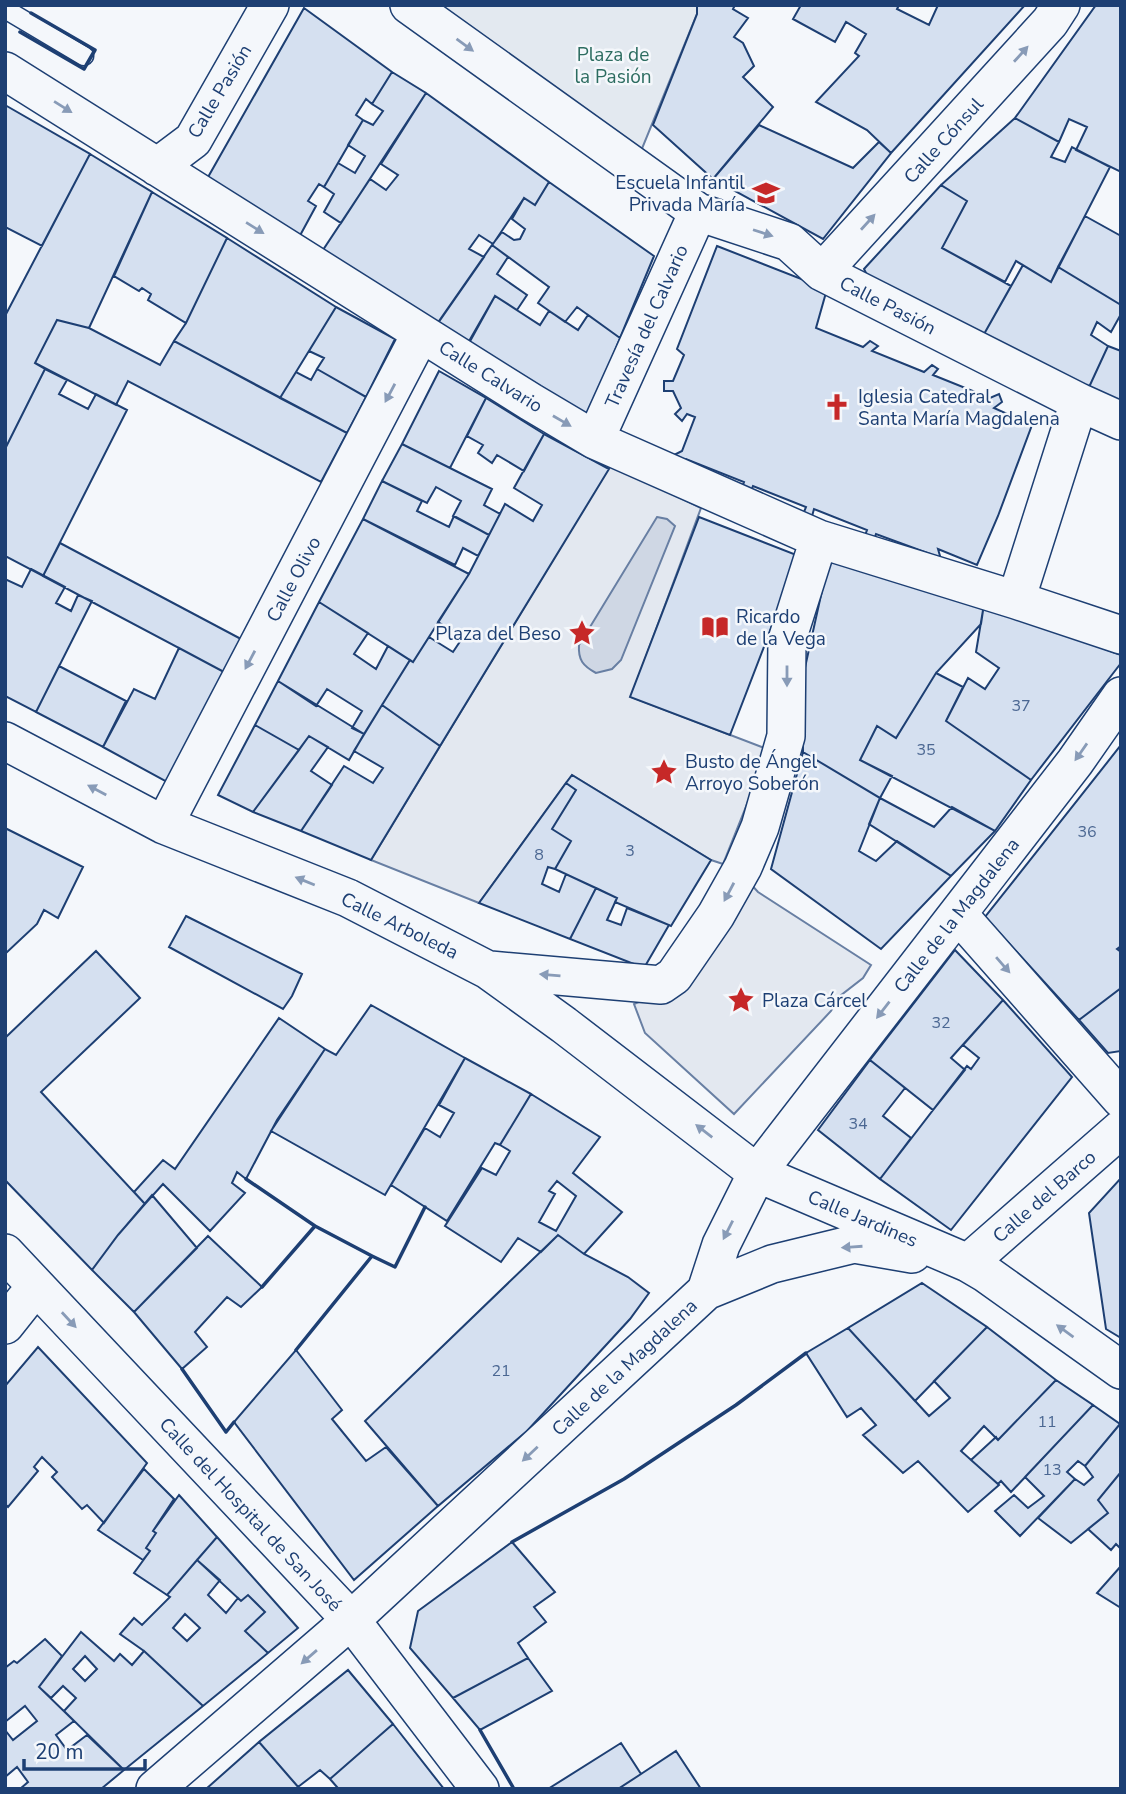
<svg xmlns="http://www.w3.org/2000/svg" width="1126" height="1794" viewBox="0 0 1126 1794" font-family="'Nunito Sans',sans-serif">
<rect width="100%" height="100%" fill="#f4f7fb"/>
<path fill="#e3e9f0" stroke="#687fa3" stroke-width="2" d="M423,5H697V14L639,156Z"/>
<path fill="#e3e8f0" stroke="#687fa3" stroke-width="2" d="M611,464L701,508L631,697L767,749L753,789L723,864L711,860L572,775L479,903L371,860Z
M748,881L758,892L871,965L863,978L840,996L831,1011L734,1114L645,1033L634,1004L684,983Z"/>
<path fill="#cfd7e4" stroke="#687fa3" stroke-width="2" d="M657,517L667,519L675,526L621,660L612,669L596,673C583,666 578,660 579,645Z"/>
<path fill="#d5e0f0" stroke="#1d3f73" stroke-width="2" fill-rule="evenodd" d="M697,5H735L733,9L748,18L734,37L743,43L754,66L743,77L773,107L713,179L653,125L697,14Z
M801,5H899L897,9L929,25L938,5H1025L891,153L867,130L816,102L859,56L855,53L866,34L846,22L835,42L793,19Z
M1096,5H1121V172L1076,150L1087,127L1069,119L1059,142L1015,118Z
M304,8L392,72L372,104L366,99L356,115L363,120L324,187L319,184L308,201L316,206L297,241L203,186Z
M392,72L426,93L341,223L324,212L334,194L324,187L338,163L355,173L365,156L348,145L363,120L373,125L383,111L372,104Z
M426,93L549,182L535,205L524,198L493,244L479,235L469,249L484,257L436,326L321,253L370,179L386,190L398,175L381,164Z
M5,105L90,154L42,246L5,227Z
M1015,118L1059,142L1051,157L1065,162L1072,147L1110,167L1051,282L1016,261L1005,282L942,248L967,201L941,185Z
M759,125L853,168L879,142L891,153L823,239L713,179Z
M90,154L152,192L89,328L57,320L35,363L45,369L5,449V316Z
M549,182L654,256L620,338L577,307L565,322L538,303L549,287L492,245L502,232L514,240L520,239L525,229L512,219L524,198L535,205Z
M941,185L967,201L942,248L1011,286L979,343L872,285L864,269Z
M152,192L227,238L186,323L148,300L151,294L142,288L139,291L114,276Z
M1085,216L1121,236V305L1058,267Z
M227,238L336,307L280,398L174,341L186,323Z
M492,245L508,257L497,274L527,295L517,310L495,296L469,343L437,324Z
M717,246L827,289L816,328L863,347L870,341L878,346L872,351L924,372L932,365L938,369L933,375L990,398L999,394L1002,402L994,408L1032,425L998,516L977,565L938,549L942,563L930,554L876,534L872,545L863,541L867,530L814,509L811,520L802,517L806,507L753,486L749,496L740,493L744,482L686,459L675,464L672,456L682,451L695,417L687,414L682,421L675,414L681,408L673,391H664V381H673L684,355L677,349Z
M1023,265L1051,282L1058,267L1121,305V314L1111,332L1097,322L1091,335L1108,346L1084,398L979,343Z
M495,296L540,325L549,311L578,330L588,315L620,338L587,420L464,350Z
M336,307L395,339L366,397L317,369L324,358L309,351Z
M57,320L89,328L160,365L174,341L347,433L321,482L128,381L116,405L35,363Z
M1108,346L1121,351V414L1084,398Z
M45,369L67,380L59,394L88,409L96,394L127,410L43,576L5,556V449Z
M317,369L366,397L347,433L280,398L296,372L311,380Z
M439,371L486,398L450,468L402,444Z
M486,398L544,434L524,471L497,455L492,463L478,453L483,445L467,436Z
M544,434L609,469L440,746L382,705L410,660L413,662L429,637L453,652L463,637L438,622L469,574L505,504L533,521L542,505L514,488Z
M402,444L492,489L484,505L500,514L489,535L453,516L461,501L436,487L427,503L382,481Z
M382,481L422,501L417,511L449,527L454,516L489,535L478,556L463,548L455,565L363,519Z
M699,517L799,556L730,735L630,697Z
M363,519L469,574L413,662L319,602Z
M60,543L241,639L224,672L43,576Z
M829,559L984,604L981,624L936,673L896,738L877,726L860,760L892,776L880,798L803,752L802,681Z
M31,569L65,587L56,603L71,611L78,595L92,601L36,712L5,696V579L22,587Z
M319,602L368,633L354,654L376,669L388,646L410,660L364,734L352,728L362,711L327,689L316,706L278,681Z
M984,604L1121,655V663L1031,780L946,721L968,678L985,689L999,668L976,652Z
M179,648L224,672L167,782L103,747L134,689L155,699Z
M59,666L126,701L103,747L36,712Z
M936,673L963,687L946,721L1031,780L995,831L860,760L877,726L896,738Z
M278,681L364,734L349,760L309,736L299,750L255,725Z
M382,705L440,746L371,860L301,831L344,766L373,783L383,768L354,751Z
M255,725L299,750L253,812L218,795Z
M309,736L328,747L311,771L332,785L301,831L253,812Z
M1121,745V946L1117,949L1121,952V988L1079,1020L985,917Z
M803,752L880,798L859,851L876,861L897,841L951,876L881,949L771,869Z
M572,775L711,860L671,926L615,902L617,898L555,869L571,841L552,829L576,790L566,783Z
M566,783L576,790L552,829L571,841L555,869L548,867L542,884L559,892L566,874L596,888L570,939L479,903Z
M880,798L934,827L952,807L995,831L951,876L869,824Z
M5,828L83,867L58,918L44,910L37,924L5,954Z
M596,888L617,898L607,920L621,925L627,908L669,925L644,968L570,939Z
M186,916L302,974L292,996L283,1009L169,947Z
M955,950L1003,1000L951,1058L965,1070L933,1110L870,1060Z
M96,951L140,998L41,1092L145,1204L118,1235L92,1270L5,1180V1038Z
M1121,988V1051L1108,1053L1079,1020Z
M1003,1000L1072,1077L951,1230L880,1179L967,1066L971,1069L979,1058L963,1045Z
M371,1005L465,1058L385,1195L271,1131L325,1049L336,1055Z
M279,1018L325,1049L277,1120L246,1179L237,1172L232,1183L245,1193L210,1231L163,1184L145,1204L134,1192L163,1160L175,1169Z
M465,1058L531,1094L500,1145L495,1143L447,1221L391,1185L425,1128L440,1137L454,1113L439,1105Z
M870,1060L905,1088L883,1116L911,1138L880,1179L818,1130Z
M531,1094L600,1137L573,1173L622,1212L584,1254L558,1235L541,1252L518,1238L501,1262L445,1226L482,1168L496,1175L510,1151L500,1145ZM557,1181L576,1196L556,1231L539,1222L555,1194L549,1191Z
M1121,1178V1338L1106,1329L1089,1213Z
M152,1195L197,1248L134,1312L92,1270L118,1235Z
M558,1235L584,1254L628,1277L649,1293L630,1319L527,1431L438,1506L365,1421Z
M208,1236L262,1287L241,1307L227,1297L195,1332L207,1347L182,1369L134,1312Z
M922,1283L987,1327L915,1401L848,1328Z
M987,1327L1056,1380L998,1440L984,1426L961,1451L999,1485L968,1512L918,1461L903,1473L863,1435L876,1425L861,1408L847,1417L806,1353L848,1328L929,1416L950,1398L934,1381Z
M38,1347L147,1463L104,1523L87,1505L82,1509L52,1477L57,1472L42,1457L34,1467L38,1471L8,1507L5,1504V1386Z
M296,1350L342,1410L332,1419L366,1461L386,1447L438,1506L354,1580L234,1422Z
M1056,1380L1093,1405L1011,1492L1001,1481L998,1484L971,1460L996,1437L998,1440Z
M1093,1405L1120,1424L1085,1466L1078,1461L1067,1472L1075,1479L1020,1536L995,1511L1014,1495L1028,1508L1044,1496L1025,1477Z
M1120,1424L1121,1472L1098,1500L1108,1513L1071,1543L1038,1518L1075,1479L1084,1485L1093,1477L1085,1466Z
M144,1469L174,1499L153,1531L156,1533L146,1548L150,1551L143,1560L98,1530Z
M1121,1472V1549L1116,1544L1111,1550L1088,1529L1108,1513L1098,1500Z
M179,1495L217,1537L167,1595L134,1573L150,1551L146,1548L156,1533L153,1531Z
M217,1537L298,1628L268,1653L245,1631L265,1612L248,1595L241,1601L197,1560Z
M512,1542L555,1592L534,1607L546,1622L518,1643L528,1658L453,1698L410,1648L418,1611Z
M197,1560L220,1580L208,1595L226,1613L238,1598L241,1601L248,1595L265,1612L245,1631L268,1653L203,1706L144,1651L120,1634L134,1618L142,1625L170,1597L167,1595ZM185,1614L200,1628L187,1641L173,1628Z
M1121,1566V1608L1097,1593Z
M81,1632L114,1661L120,1654L132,1665L144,1651L203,1706L124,1770L64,1711L76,1698L63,1686L51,1698L39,1687ZM85,1656L97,1669L85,1681L73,1669Z
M45,1639L62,1656L39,1687L74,1721L56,1735L67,1750L87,1735L124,1770L101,1789H20L28,1782L17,1767L5,1777V1730L13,1740L37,1721L25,1706L5,1722V1668L14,1661L17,1663Z
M528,1658L552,1691L480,1730L453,1698Z
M348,1670L393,1724L330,1779L320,1770L298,1787L259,1742Z
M393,1724L444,1789H335L337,1787L330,1779Z
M259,1742L300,1789H206Z
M621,1743L641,1774L618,1789H548Z
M676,1751L701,1789H618L641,1774Z"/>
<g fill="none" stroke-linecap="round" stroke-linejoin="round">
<defs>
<path id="lane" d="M5,9L84,56"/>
<path id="street" d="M409,5L698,212L789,242L822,272L1079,402L1121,421
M5,71L531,402L595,440L819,539L1016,600L1121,635
M157,167L193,140L270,5
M822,272L1050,22L1061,5
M595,440L698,212
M1016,600L1079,402
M5,741L164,825L348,898L488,970L564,1025L757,1173L968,1263L985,1273L1121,1370
M164,825L421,333
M958,914L1121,1099
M490,970L661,985L674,976L716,915L743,867L760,827L786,736L787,640L819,539
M5,1253L351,1620L480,1789
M968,1263L1121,1129
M706,1291L772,1264L854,1244L912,1254
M5,1325L36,1286
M155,1789L351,1620L706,1291L721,1245L757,1173L1075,762L1121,696"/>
</defs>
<use href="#lane" stroke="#1d3f73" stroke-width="21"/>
<use href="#street" stroke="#1d3f73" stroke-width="40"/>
<use href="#lane" stroke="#f4f7fb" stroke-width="18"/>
<use href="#street" stroke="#f4f7fb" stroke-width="37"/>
<path stroke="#1d3f73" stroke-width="3.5" d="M20,32L84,69L95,50L31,13
M246,1179L315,1226
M262,1287L315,1226L372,1256
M296,1350L372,1256L395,1267L425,1207
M182,1369L226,1432L234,1422
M512,1542L624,1479L736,1405L806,1353
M480,1730L514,1789"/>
</g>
<defs><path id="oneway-solid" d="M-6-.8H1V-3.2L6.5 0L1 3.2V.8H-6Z" transform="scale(1.75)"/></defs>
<g fill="#889bb7">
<use href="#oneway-solid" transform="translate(465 45) rotate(36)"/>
<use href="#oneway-solid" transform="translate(1021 54) rotate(-48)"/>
<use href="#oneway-solid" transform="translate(63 107) rotate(32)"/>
<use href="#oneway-solid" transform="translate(868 222) rotate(-48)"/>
<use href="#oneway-solid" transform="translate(255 228) rotate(32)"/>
<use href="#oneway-solid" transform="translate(763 233) rotate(18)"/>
<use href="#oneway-solid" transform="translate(390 393) rotate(118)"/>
<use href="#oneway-solid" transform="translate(562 421) rotate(30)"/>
<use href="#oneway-solid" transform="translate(250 660) rotate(118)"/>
<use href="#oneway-solid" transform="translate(787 676) rotate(90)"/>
<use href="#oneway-solid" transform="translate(1081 752) rotate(125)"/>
<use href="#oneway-solid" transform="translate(97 790) rotate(-152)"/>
<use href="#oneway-solid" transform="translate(305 881) rotate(-158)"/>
<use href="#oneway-solid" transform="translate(729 892) rotate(118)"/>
<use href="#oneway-solid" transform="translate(1003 965) rotate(49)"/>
<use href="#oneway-solid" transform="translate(550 975) rotate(-175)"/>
<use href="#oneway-solid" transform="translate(883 1010) rotate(128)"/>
<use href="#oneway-solid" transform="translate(704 1131) rotate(-142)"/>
<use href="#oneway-solid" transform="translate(728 1230) rotate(117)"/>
<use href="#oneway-solid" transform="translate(852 1247) rotate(176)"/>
<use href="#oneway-solid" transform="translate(69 1320) rotate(47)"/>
<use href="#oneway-solid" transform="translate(1065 1331) rotate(-144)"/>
<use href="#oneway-solid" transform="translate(530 1454) rotate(137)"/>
<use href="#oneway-solid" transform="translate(309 1657) rotate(139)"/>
</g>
<defs>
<symbol id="school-bare" viewBox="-9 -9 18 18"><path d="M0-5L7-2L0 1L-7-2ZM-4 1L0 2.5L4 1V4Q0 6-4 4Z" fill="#c62828" stroke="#f4f7fb" stroke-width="2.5" paint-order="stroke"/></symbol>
<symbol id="church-bare" viewBox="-9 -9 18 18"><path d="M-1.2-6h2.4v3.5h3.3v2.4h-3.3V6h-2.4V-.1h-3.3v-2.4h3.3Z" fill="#c62828" stroke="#f4f7fb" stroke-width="2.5" paint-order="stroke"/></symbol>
<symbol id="library-bare" viewBox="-9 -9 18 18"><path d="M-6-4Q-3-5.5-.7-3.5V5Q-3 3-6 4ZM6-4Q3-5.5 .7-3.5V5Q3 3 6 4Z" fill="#c62828" stroke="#f4f7fb" stroke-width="2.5" paint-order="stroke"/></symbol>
<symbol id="sight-bare" viewBox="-9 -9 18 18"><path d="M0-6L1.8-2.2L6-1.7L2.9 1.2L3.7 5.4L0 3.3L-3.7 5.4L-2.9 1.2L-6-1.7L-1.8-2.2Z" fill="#c62828" stroke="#f4f7fb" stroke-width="2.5" paint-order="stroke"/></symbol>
</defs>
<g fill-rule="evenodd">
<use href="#school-bare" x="747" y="174" width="38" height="38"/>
<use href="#church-bare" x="818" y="388" width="38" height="38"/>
<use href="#library-bare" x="696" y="608" width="38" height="38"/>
<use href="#sight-bare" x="563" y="614" width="38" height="38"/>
<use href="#sight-bare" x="645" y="753" width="38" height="38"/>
<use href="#sight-bare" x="722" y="981" width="38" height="38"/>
</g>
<g text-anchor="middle" stroke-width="5" stroke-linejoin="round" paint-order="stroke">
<g font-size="16" fill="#4b6792">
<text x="1021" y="711">37</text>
<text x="926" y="755">35</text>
<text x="1087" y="837">36</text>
<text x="630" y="856">3</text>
<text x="539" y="860">8</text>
<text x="941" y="1028">32</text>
<text x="858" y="1129">34</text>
<text x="501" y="1376">21</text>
<text x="1047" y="1427">11</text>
<text x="1052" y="1475">13</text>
</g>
<g font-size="19" fill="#2c6c60" stroke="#f4f7fb">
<text x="613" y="61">Plaza de<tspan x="613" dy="22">la Pasión</tspan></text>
</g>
<g font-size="19" fill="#1d3f73" stroke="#f4f7fb">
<text transform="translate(219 91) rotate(-59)" y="7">Calle Pasión</text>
<text transform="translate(943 140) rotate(-48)" y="7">Calle Cónsul</text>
<text transform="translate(888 305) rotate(27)" y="7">Calle Pasión</text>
<text transform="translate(646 326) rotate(-66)" y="7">Travesía del Calvario</text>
<text transform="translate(491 376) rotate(32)" y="7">Calle Calvario</text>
<text transform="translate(293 579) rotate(-62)" y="7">Calle Olivo</text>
<text transform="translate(956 915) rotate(-52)" y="7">Calle de la Magdalena</text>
<text transform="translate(400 925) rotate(26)" y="7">Calle Arboleda</text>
<text transform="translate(1044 1196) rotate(-41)" y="7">Calle del Barco</text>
<text transform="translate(863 1218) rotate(23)" y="7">Calle Jardines</text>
<text transform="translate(624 1367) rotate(-43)" y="7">Calle de la Magdalena</text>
<text transform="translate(251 1514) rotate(47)" y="7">Calle del Hospital de San José</text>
</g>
<g font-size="19" fill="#1d3f73" stroke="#f4f7fb" text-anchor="start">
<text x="745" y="189" text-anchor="end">Escuela Infantil<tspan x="745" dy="22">Privada María</tspan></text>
<text x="858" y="403">Iglesia Catedral<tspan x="858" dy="22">Santa María Magdalena</tspan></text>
<text x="736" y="623">Ricardo<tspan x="736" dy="22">de la Vega</tspan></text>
<text x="561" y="640" text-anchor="end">Plaza del Beso</text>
<text x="685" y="768">Busto de Ángel<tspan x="685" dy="22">Arroyo Soberón</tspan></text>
<text x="762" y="1007">Plaza Cárcel</text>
</g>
</g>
<rect width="1126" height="1794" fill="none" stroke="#1d3f73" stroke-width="14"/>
<path d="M24 1759v10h121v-10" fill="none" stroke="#1d3f73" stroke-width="3.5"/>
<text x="35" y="1759" font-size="21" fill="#1d3f73" stroke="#f4f7fb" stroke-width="5" paint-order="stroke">20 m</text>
</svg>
